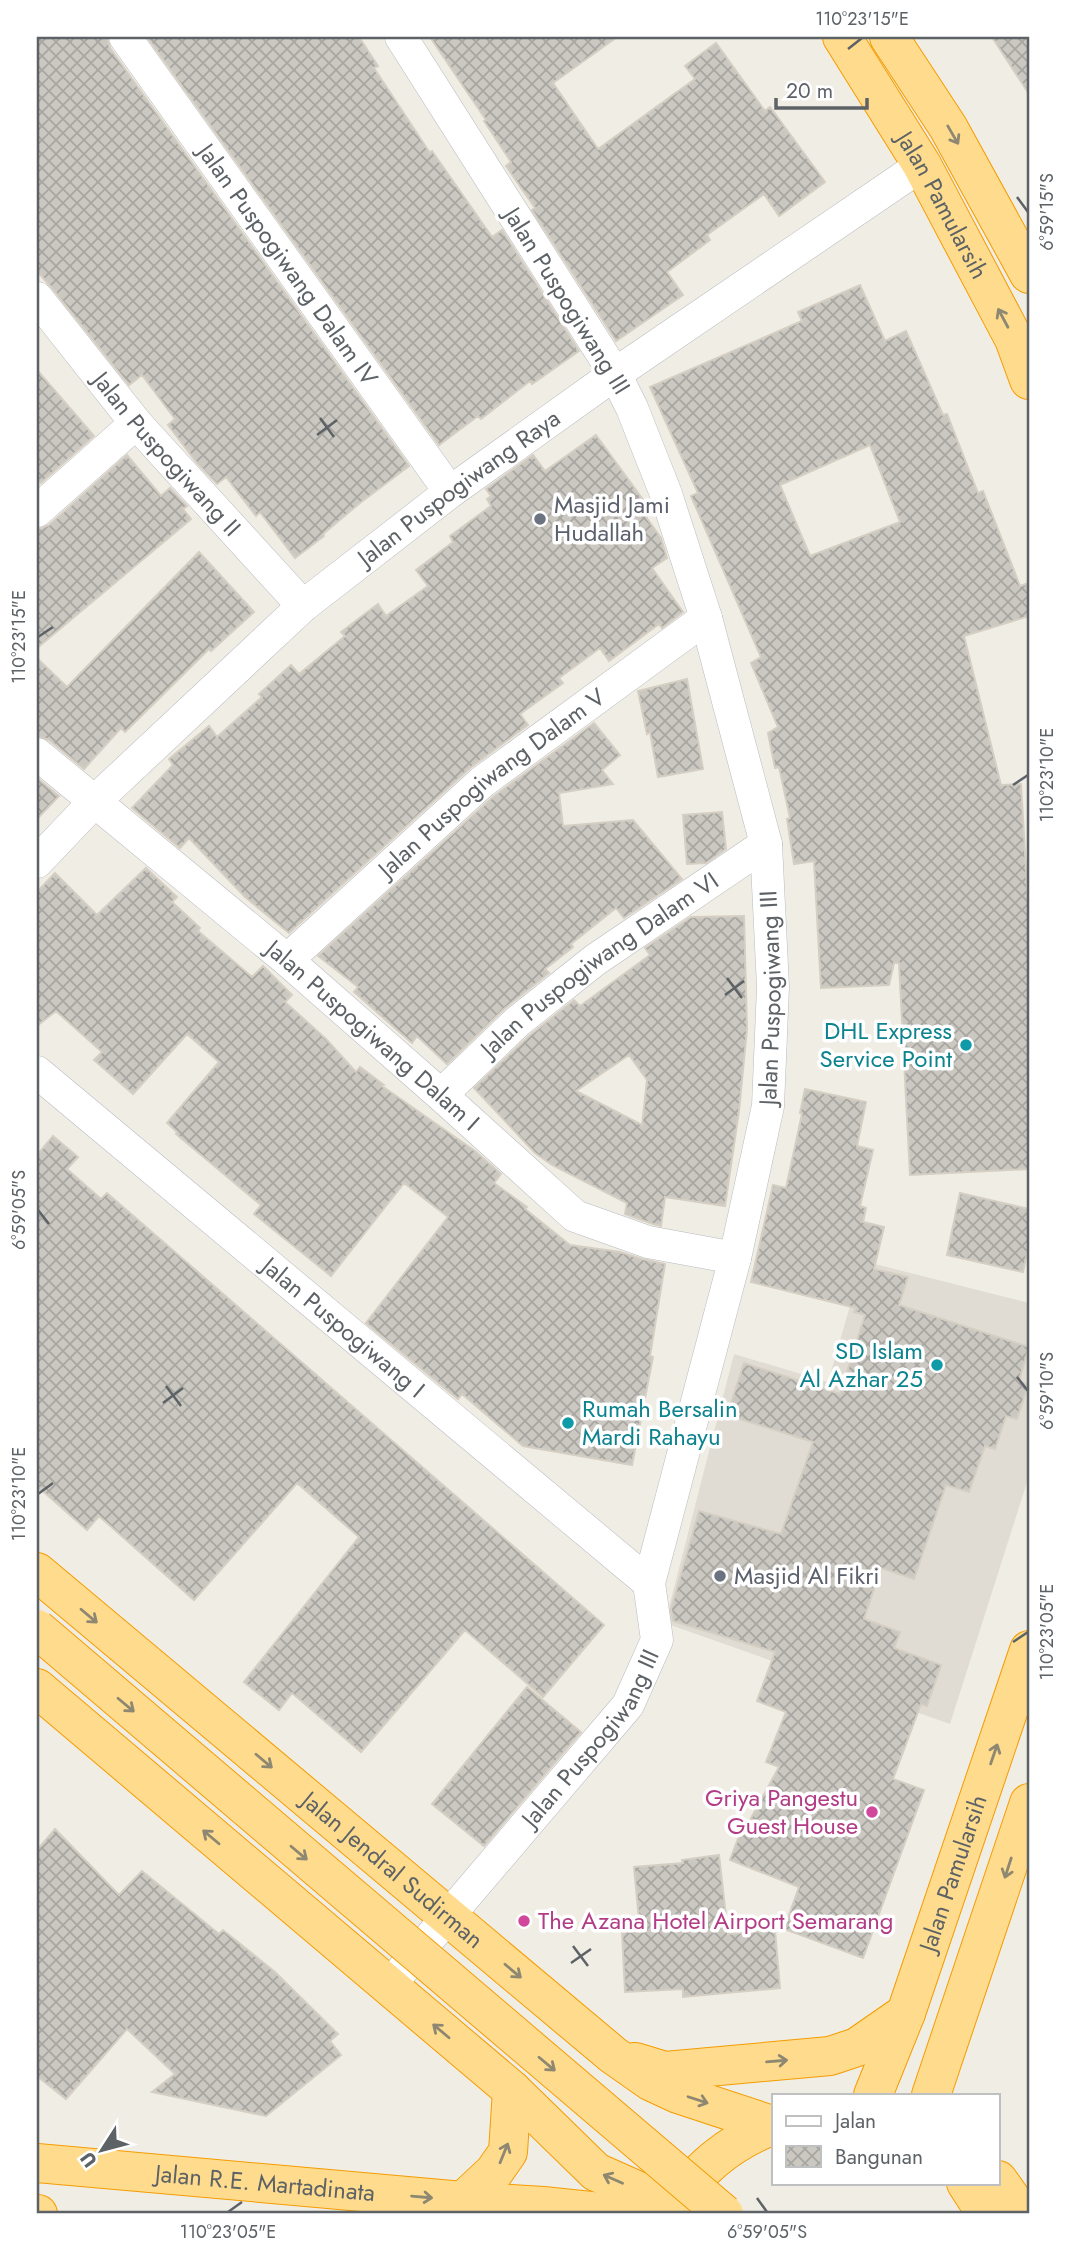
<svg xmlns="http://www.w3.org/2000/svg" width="1066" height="2251" viewBox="0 0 1066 2251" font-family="Jost,sans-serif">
<defs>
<pattern id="building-cross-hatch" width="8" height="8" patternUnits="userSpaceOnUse" patternTransform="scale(1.75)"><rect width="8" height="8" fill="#cbc8c2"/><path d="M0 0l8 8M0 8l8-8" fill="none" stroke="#a8a6a1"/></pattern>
</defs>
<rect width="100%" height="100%" fill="#f0ede5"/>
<path fill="#e0dcd3" d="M863,1261L1029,1303V1476L950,1724L665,1623L734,1354L828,1382Z"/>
<path fill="url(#building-cross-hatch)" stroke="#d5cec3" stroke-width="2" fill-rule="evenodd" d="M37,37H107L110,48L409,466L360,503L323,534L324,536L295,558L260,512L256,516L226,477L217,484L197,463L168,425L175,419L142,375L129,385L51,287L37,271Z
M147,37H359L378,66L374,68L430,153L432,151L492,237L502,230L579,351L532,384L530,381L481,419L478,416L439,445Z
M430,37H617L553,83L598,149L695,79L685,66L716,43L765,111L770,107L825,182L779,216L764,194L707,235L710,240L667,272L683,295L616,341L532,210L535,208L506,166L511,162L484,121L486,120Z
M992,37H1029V94Z
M860,285L885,341L906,331L943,415L947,414L978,493L983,491L1020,586L1029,583V616L964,636L1001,785L1021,784L1029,921V1169L910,1175L899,963H894L889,985L821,988L814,861L794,864L787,819L790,818L779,767L775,768L768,733L778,727L751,663L761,657L691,496L698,493L650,387L802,321L798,312ZM870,445L900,522L810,556L780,485Z
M37,370L94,436L41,483L37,477Z
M596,435L652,512L646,517L661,538L667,558L652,568L683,612L662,628L659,624L609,661L600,648L559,678L563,683L520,714L528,725L470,768L289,933L245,897L189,838L180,848L132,808L173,765L169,759L209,726L217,737L262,697L259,694L291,665L299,674L345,636L341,632L378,604L386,616L428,586L416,570L453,542L450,536L491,506L487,499L491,496L486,489L533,455L545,471Z
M127,455L161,496L170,488L187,506L183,509L191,519L37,648V530L49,525Z
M199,552L254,612L211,651L209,649L125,732L121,728L84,769L49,740L37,736V658L67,687Z
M687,679L703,769L658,777L650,732L647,734L638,691Z
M594,723L620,755L602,770L613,784L559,793L563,826L633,820L682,879L624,918L616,908L571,944L573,947L545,969L549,973L504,1009L447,1064L417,1036L412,1043L354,992L358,987L318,956L494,796Z
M37,778L59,796L37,819Z
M722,812L726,849L706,863L687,864L683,815Z
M146,868L177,897L172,902L200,928L198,931L252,977L263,966L292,995L285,1002L326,1039L356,1072L360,1067L384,1085L382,1086L475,1151L501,1174L494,1183L527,1207L525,1209L570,1245L620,1252L642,1259L665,1264L650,1356L653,1357L632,1465L523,1446L462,1394L458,1399L366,1323L448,1217L404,1183L331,1276L254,1214L261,1205L176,1134L177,1132L167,1123L219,1062L187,1034L133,1094L94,1060L102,1052L56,1011L37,1026V892L55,873L97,915Z
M744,916L747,1029L739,1111L725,1206L665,1197L661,1226L653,1224L625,1214L627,1203L552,1165L535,1153L474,1088L529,1036L574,1000L580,1006L650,955L645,948L691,917ZM629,1055L647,1080L642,1125L576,1091Z
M805,1089L866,1102L857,1146L873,1150L860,1206L866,1208L863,1222L884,1227L874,1269L908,1277L899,1305L1029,1347L1019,1381L1028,1385L1017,1419L1006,1416L995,1449L985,1446L969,1492L946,1485L914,1579L881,1568L864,1619L900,1632L894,1648L941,1665L927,1706L921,1704L893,1779L924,1790L863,1958L784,1929L799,1887L730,1860L742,1828L745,1829L779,1767L766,1762L786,1712L757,1701L775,1652L673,1621L671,1609L699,1511L781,1534L813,1442L727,1415L744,1363L840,1394L865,1315L854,1312L856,1308L751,1282L773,1185L786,1188L802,1114L800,1113Z
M53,1136L78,1157L67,1169L101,1199L107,1193L604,1625L543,1697L465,1630L361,1752L292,1693L279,1710L244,1682L359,1537L297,1483L194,1600L99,1516L87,1530L37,1486V1155Z
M960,1193L1029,1209V1244L1023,1272L947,1255Z
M527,1687L581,1732L484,1846L432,1804Z
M55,1829L119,1895L142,1871L219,1934L223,1930L275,1972L338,2034L330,2041L341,2055L266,2116L152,2092L175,2074L127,2029L66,2099L37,2076V1850Z
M719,1855L728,1934L775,1930L780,1988L683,1997V1989L625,1992L622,1932L640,1931L634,1867L683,1863L682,1860Z"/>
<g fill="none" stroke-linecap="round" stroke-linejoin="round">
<defs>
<g id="street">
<path id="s1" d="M125,37L450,492"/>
<path id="s2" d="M37,298L136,423L303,606"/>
<path d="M37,511L136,423"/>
<path id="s3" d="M37,754L287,960L441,1095L575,1216L648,1242L735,1258"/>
<path id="s4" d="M37,862L95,801L303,606L450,492L615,374L922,165"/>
<path id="s5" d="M287,960L482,782L706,618"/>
<path id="s6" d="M37,1072L649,1583"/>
<path id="s7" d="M441,1095L517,1022L595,960L766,844"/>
<path id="s8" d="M388,1987L628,1705L657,1640L649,1583L735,1258L768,1106L773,987L766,844L706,618L666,494L632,408L615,374L401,37"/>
</g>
<g id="highway">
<path id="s9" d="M842,37L922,165L1014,339L1029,380"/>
<path d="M889,37L948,127L1029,274"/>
<path id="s10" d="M37,1572L613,2055L650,2081L678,2094L772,2125"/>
<path d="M37,1688L512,2090L596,2172L675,2207"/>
<path d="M635,2062L665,2071L830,2056L857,2047L906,2013"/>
<path id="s11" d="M873,2095L906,2013L1029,1650"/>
<path d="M931,2095L1029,1803"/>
<path id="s12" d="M37,2163L463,2201L543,2206L619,2214"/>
<path d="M998,2180L1022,2214"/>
<path d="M966,2183L986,2214"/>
<path d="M463,2201L494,2172L508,2152L512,2090"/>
<path d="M672,2212C692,2171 732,2141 774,2125"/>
<path d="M37,2214H38"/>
</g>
</defs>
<use href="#street" stroke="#b8bbbf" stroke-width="33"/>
<use href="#highway" stroke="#f59c00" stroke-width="40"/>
<use href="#street" stroke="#fff" stroke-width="32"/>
<use href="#highway" stroke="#ffdc8d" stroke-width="38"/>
<defs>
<path id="highway-bridge" d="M37,1629L724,2214"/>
</defs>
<use href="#highway-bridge" stroke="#f59c00" stroke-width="40" stroke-linecap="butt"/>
<use href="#highway-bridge" stroke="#ffdc8d" stroke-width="38"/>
</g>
<defs><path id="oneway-shaft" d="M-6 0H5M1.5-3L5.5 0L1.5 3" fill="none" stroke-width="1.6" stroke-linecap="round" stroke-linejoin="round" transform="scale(1.75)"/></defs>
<g stroke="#8e8772">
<use href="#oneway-shaft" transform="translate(953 135) rotate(60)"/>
<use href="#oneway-shaft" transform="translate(1003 318) rotate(-118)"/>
<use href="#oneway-shaft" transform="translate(89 1616) rotate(40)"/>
<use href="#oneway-shaft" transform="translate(126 1705) rotate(40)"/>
<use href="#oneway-shaft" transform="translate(994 1754) rotate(-71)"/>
<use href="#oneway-shaft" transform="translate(264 1761) rotate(40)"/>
<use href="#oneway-shaft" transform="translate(211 1837) rotate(-140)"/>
<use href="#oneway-shaft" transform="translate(299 1853) rotate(40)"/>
<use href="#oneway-shaft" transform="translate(1008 1868) rotate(108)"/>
<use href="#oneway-shaft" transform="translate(513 1971) rotate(40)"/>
<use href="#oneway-shaft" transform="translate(441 2031) rotate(-140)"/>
<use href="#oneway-shaft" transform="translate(777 2061) rotate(-5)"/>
<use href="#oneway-shaft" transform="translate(547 2064) rotate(40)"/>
<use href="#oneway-shaft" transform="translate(698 2100) rotate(18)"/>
<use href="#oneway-shaft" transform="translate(504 2153) rotate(-68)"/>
<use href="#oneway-shaft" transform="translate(613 2179) rotate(-156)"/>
<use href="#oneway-shaft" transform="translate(422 2197) rotate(5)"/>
</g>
<path fill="none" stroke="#5d6266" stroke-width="2.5" d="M848,49L862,38M1017,197L1028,212M320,418L334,437M317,435L337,420M38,637L53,627M1013,785L1028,775M727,978L742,998M725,995L744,981M38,1210L49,1224M1017,1377L1028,1391M166,1386L181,1406M163,1403L183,1388M38,1494L53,1483M1013,1642L1028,1632M573,1946L588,1966M571,1963L591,1949M757,2198L767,2212M228,2212L242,2202"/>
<g fill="#6b7280" stroke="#fff" stroke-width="2.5">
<circle cx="540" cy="519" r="7"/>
<circle cx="720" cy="1576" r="7"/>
</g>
<g fill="#0f9aa8" stroke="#fff" stroke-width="2.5">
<circle cx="966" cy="1045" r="7"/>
<circle cx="937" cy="1365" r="7"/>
<circle cx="568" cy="1423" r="7"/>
</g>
<g fill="#d1479c" stroke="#fff" stroke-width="2.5">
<circle cx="872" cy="1812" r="7"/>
<circle cx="524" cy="1921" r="7"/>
</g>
<g text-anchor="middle" stroke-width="7" stroke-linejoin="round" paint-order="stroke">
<g font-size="24" fill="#5d6266" stroke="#fff">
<text dy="8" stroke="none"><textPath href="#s9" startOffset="196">Jalan Pamularsih</textPath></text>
<text dy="8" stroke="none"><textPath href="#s1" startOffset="280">Jalan Puspogiwang Dalam IV</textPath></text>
<text transform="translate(567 301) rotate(58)" y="8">Jalan Puspogiwang III</text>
<text dy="8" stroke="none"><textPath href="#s2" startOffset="203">Jalan Puspogiwang II</textPath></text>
<text dy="8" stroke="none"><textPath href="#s4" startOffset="565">Jalan Puspogiwang Raya</textPath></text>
<text dy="8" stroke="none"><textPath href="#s5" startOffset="271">Jalan Puspogiwang Dalam V</textPath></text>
<text dy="8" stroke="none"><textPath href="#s7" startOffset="206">Jalan Puspogiwang Dalam VI</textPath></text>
<text dy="8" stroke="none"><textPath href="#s8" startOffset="1099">Jalan Puspogiwang III</textPath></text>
<text dy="8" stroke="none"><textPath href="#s3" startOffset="438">Jalan Puspogiwang Dalam I</textPath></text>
<text dy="8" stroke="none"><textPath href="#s6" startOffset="399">Jalan Puspogiwang I</textPath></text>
<text dy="8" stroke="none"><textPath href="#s8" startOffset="322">Jalan Puspogiwang III</textPath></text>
<text dy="8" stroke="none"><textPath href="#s10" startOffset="464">Jalan Jendral Sudirman</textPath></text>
<text dy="8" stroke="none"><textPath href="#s11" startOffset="236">Jalan Pamularsih</textPath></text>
<text dy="8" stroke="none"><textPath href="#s12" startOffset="229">Jalan R.E. Martadinata</textPath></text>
</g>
<g font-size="24" fill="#5b616d" stroke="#fff" text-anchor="start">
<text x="554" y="513">Masjid Jami<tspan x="554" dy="28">Hudallah</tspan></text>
<text x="734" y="1584">Masjid Al Fikri</text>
</g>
<g font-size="24" fill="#0d838f" stroke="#fff" text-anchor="end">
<text x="952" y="1039">DHL Express<tspan x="952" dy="28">Service Point</tspan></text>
<text x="923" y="1359">SD Islam<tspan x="923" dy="28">Al Azhar 25</tspan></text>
<text x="582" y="1417" text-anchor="start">Rumah Bersalin<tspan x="582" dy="28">Mardi Rahayu</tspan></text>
</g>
<g font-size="24" fill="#b23c85" stroke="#fff" text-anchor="end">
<text x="858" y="1806">Griya Pangestu<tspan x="858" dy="28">Guest House</tspan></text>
<text x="538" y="1929" text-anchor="start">The Azana Hotel Airport Semarang</text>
</g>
</g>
<rect width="1066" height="2251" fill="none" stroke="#ffffff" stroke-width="77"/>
<rect x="772" y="2094" width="228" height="91" fill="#ffffff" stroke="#bec0c2" stroke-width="2"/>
<rect x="786" y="2116" width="35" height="10" fill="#ffffff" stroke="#bec0c2" stroke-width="2"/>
<text x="835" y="2128" font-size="21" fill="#5d6266">Jalan</text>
<rect x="786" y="2146" width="35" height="21" fill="url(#building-cross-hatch)" stroke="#bec0c2" stroke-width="2"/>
<text x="835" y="2164" font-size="21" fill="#5d6266">Bangunan</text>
<g transform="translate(102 2150) rotate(234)" stroke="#ffffff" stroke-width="5" paint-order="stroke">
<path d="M0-5L12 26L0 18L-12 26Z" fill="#5d6266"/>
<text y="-10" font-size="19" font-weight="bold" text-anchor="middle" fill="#5d6266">U</text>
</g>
<path d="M776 98v10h91v-10" fill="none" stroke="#5d6266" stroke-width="3.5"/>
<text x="786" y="98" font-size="21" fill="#5d6266" stroke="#ffffff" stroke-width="5" paint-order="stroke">20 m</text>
<rect x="38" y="38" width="990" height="2174" fill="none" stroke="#5d6266" stroke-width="2.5"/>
<g font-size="18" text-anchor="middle" fill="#5d6266">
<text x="862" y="25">110°23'15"E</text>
<text transform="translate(1047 212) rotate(-90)" y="6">6°59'15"S</text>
<text transform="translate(19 637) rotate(-90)" y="6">110°23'15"E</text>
<text transform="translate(1047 775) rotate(-90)" y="6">110°23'10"E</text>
<text transform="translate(19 1210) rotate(-90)" y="6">6°59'05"S</text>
<text transform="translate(1047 1391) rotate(-90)" y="6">6°59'10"S</text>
<text transform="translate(19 1494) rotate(-90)" y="6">110°23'10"E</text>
<text transform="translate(1047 1632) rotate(-90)" y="6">110°23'05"E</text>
<text x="228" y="2238">110°23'05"E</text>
<text x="767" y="2238">6°59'05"S</text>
</g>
</svg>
